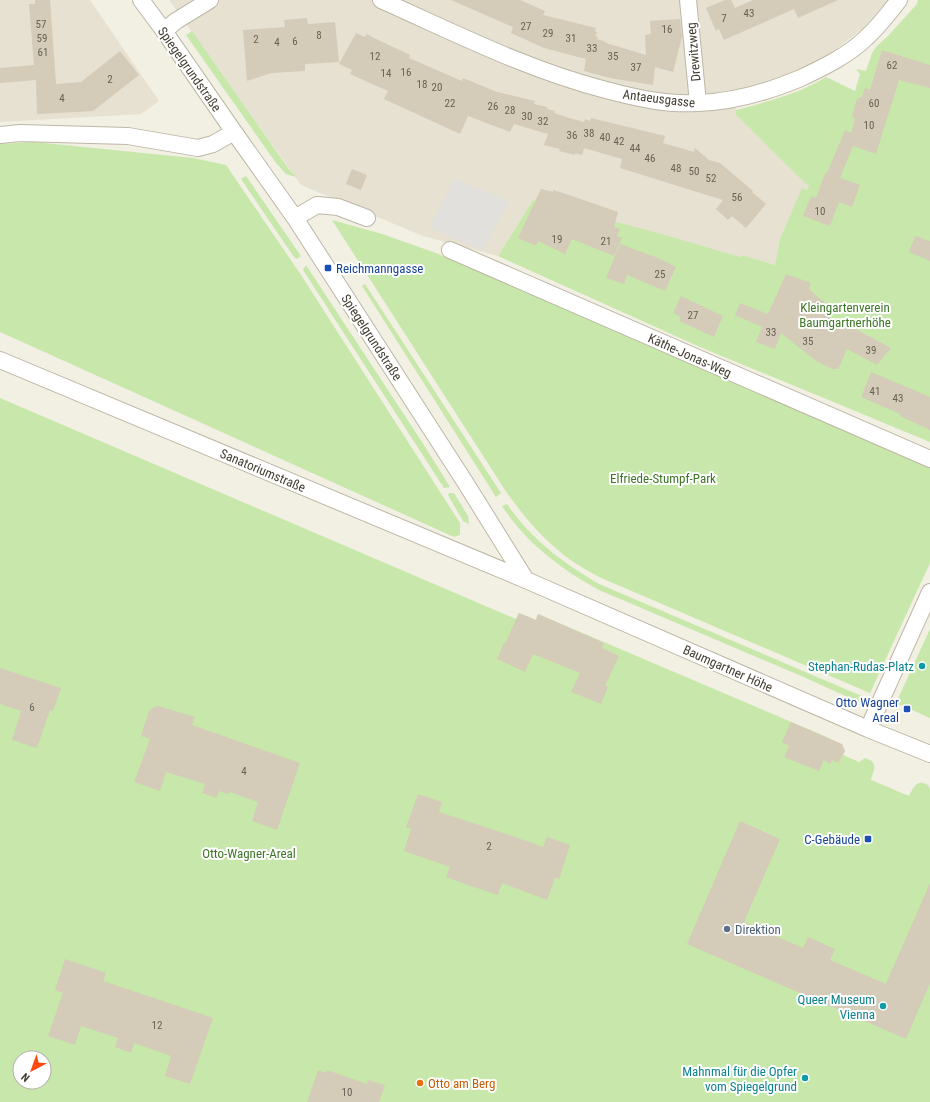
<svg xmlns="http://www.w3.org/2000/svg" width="930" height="1102" viewBox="0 0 930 1102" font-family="'Roboto Condensed',sans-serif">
<rect width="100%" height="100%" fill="#f2efe3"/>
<path fill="#e6e1d1" d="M0,0H90L159,101L141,114L0,122Z
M169,0H888L862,29L835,50L799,71L775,81L736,91V115L806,183L809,185L807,190L802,189L780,239L775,265L742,255L740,257L533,200L498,256L423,236L301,185Z"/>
<path fill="#c7e8aa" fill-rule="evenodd" d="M918,0H930V442L700,347L498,256L533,200L658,233L740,257L742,255L775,265L780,239L802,188L807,190L809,185L806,184L736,115V110C766,102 799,94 826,77L855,91L860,74L856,69L866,71L872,53L877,46L887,37L917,4Z
M192,31L288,168L296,177L286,174L276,163L186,35Z
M34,142L193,158L226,165L301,275L460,523V535L454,537L0,332V144Z
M246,176L301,256L297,259L294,257L241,179Z
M332,220L382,234L436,253L930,467V563L870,693L599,577C590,572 581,567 572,561C545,542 524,517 505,490Z
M306,265L422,442L450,487L444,488L303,270Z
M365,284L501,493L496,497L362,286Z
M0,398L516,619L519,613L536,620L538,614L829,738L845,751L843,755L859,762L865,758L872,761C877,768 872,773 871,780L909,796C913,788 917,778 928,785L930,789V1102H0ZM20,1058H44V1082H20Z
M449,493H454L468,516L469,524L463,521L448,495Z
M507,504C532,540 562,562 599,584L857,694L864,697L861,703L799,675L599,590C561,569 526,543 502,506Z
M930,629V718L896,703Z"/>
<path fill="#e2e0dc" d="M455,179L509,201L482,250L429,228Z"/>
<path fill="#d4cbb8" d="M35,0H50L56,84L81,82L120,51L139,75L93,111L37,114L36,80L0,83V68L34,65L29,4H35Z
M451,0H520L545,11L543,15L596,28L595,32H597L595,36L598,37L597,39L606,42V43L646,55L645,35L651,34L650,21L680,19L682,37L673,72L655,67L653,85L610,78L584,71L586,59L544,48L511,33L513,27Z
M725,0H731L735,8L753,0H838L798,18L794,9L724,40L719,29L716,31L706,8Z
M307,18L308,24L335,22L339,62L305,64V71L271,73L247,81L243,30L285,27L284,20Z
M356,33L365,37L367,34L374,38L410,55L409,58L462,81L463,78L497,92L535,101L534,104L547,107V109L555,111L554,113L569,118L584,122L585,119L590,121L591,118L665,136L663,143L694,152L695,148L709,160L720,163L753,191L752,192L766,204L746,228L732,216L728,220L716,209L723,200L620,168L622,159L584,148L582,155L575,153V155L559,151L560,149L544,145L548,134L514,124L510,132L468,116L460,134L384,99L388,91L350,74L352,70L339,64Z
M882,50L930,65V88L899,80L876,154L853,146L840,178L860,185L852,207L839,202L830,226L803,216L811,196L816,198L825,173H827L845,130L851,133L855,119L852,116L857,99L862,97L865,88L870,90Z
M352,169L367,175L361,190L346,184Z
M541,189L553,192V190L566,194L618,212L614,227L620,229L617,236L622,238L614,256L572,239L565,254L538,241L536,246L518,238Z
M915,236L930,241V261L909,252Z
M620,244L658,258L676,267L665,291L627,275L624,284L606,278Z
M786,274L811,283L809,289L833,310L828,317L854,328L891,348L877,365L847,349L838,369H832L816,361L781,333L775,349L756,342L762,327L735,315L740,303L768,314Z
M681,296L723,316L714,337L679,321L681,317L673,313Z
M871,372L930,397V430L900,416V414L861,397Z
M519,613L536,620L538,614L604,643L602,648L619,656L605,686L608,687L601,704L571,692L580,673L533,654L525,672L497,659L504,643L505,644Z
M0,668L61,688L53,711L50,710L37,748L12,740L21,711L0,704Z
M158,706L195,717L192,725L300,763L277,830L252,821L258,802L230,792L228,794L219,791L216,798L202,793L205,784L166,772L160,791L134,782L150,739L141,736L149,711L154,707Z
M791,722L842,744L845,751L838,763L832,760L830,764L824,760L819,771L784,757L789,746L782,742Z
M418,794L442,802L439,812L512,836L543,847L547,837L570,845L559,879L555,878L547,900L502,883L498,895L465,884L446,877L450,867L404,851L411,829L406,827Z
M740,821L780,839L744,922L803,948L808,937L835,949L830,960L886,984L930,883V983L906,1039L687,944Z
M65,959L106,973L103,981L213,1018L190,1084L165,1076L171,1056L134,1043L131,1053L115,1047L118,1038L81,1026L75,1045L48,1036L63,993L55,990Z
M318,1070L326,1073L327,1070L367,1084L368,1080L385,1085L379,1102H307Z"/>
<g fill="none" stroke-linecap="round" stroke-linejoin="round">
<defs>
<path id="street" d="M141,0L164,31L234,132L295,218L465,482L526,580
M381,0C455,33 528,70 606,90C636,98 667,105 698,103C732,102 770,91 801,78C824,67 849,55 867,37C879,26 889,13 899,0
M688,0L698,103
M164,31L176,21L210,0
M0,135L20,133L128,136L198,148L213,144L234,132
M295,218L317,205L338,207L367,218
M450,250L930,459
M0,360L526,580L868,729L930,754
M868,729L930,592"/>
</defs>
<use href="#street" stroke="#bdb7a6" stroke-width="18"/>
<use href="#street" stroke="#fff" stroke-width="16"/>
</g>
<g fill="#1a4fb4" stroke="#fff" stroke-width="1.5">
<rect x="324" y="264" width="8" height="8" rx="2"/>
<rect x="903" y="705" width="8" height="8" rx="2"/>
<rect x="864" y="835" width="8" height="8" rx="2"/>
</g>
<g fill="#0f9aa8" stroke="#fff" stroke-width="1.5">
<circle cx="922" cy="666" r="4"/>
<circle cx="883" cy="1006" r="4"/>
<circle cx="805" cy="1078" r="4"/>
</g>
<circle fill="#5c6f8a" stroke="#fff" stroke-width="1.5" cx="727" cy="929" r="4"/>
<circle fill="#e8710a" stroke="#fff" stroke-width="1.5" cx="420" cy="1083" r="4"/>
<g text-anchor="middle" stroke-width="4" stroke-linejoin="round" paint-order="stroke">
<g font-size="11" fill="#686254">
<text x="749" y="17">43</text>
<text x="724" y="22">7</text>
<text x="41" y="28">57</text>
<text x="526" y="30">27</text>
<text x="667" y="33">16</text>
<text x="548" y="37">29</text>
<text x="319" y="39">8</text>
<text x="42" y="42">59</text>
<text x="571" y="42">31</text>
<text x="256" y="43">2</text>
<text x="295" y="45">6</text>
<text x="277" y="46">4</text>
<text x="592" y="52">33</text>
<text x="43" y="56">61</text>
<text x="375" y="60">12</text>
<text x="613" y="60">35</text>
<text x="892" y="69">62</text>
<text x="636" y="71">37</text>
<text x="406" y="76">16</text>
<text x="386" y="77">14</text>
<text x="110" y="83">2</text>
<text x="422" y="88">18</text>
<text x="437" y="91">20</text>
<text x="62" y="102">4</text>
<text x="450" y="107">22</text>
<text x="874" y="107">60</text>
<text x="493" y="110">26</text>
<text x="510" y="114">28</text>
<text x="527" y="120">30</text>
<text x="543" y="125">32</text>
<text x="869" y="129">10</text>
<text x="589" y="137">38</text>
<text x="572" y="139">36</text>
<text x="605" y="141">40</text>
<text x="619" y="145">42</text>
<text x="635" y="152">44</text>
<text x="650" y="162">46</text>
<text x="676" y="172">48</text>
<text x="694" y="175">50</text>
<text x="711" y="182">52</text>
<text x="737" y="201">56</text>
<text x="820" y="215">10</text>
<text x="557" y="243">19</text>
<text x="606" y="245">21</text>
<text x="660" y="278">25</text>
<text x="693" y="319">27</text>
<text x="771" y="336">33</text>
<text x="808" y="345">35</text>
<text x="871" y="354">39</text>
<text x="875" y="395">41</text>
<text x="898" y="402">43</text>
<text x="32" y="711">6</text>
<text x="244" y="775">4</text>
<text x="489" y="850">2</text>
<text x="157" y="1029">12</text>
<text x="347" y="1096">10</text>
</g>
<g font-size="13" fill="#443f33" stroke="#fff">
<text transform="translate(693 52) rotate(-95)" y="5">Drewitzweg</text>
<text transform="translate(190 69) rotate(55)" y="5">Spiegelgrundstraße</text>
<text transform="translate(659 98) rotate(7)" y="5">Antaeusgasse</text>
<text transform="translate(372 337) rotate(57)" y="5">Spiegelgrundstraße</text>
<text transform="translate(690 355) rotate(24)" y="5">Käthe-Jonas-Weg</text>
<text transform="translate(263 470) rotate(23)" y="5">Sanatoriumstraße</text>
<text transform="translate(728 668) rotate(24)" y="5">Baumgartner Höhe</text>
</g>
<g font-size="13" fill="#164399" stroke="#fff" text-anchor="end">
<text x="336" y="273" text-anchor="start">Reichmanngasse</text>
<text x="899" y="707">Otto Wagner<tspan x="899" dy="15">Areal</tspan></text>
<text x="860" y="844">C-Gebäude</text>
</g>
<g font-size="13" fill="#3d7626" stroke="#fff">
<text x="845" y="312">Kleingartenverein<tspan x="845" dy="15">Baumgartnerhöhe</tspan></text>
<text x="663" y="483">Elfriede-Stumpf-Park</text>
<text x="249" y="858">Otto-Wagner-Areal</text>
</g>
<g font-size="13" fill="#0d838f" stroke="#fff" text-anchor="end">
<text x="914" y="671">Stephan-Rudas-Platz</text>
<text x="875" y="1004">Queer Museum<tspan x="875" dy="15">Vienna</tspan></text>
<text x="797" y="1076">Mahnmal für die Opfer<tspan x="797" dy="15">vom Spiegelgrund</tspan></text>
</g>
<g font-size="13" fill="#4e5e75" stroke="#fff" text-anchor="start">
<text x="735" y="934">Direktion</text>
</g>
<g font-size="13" fill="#c56008" stroke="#fff" text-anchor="start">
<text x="428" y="1088">Otto am Berg</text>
</g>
</g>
<g transform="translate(32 1070) rotate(221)"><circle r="19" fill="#ffffff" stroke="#b4b2ad"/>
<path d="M0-3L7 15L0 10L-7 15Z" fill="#fe480e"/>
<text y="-6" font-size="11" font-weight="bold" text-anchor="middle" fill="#443f33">N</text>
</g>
</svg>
